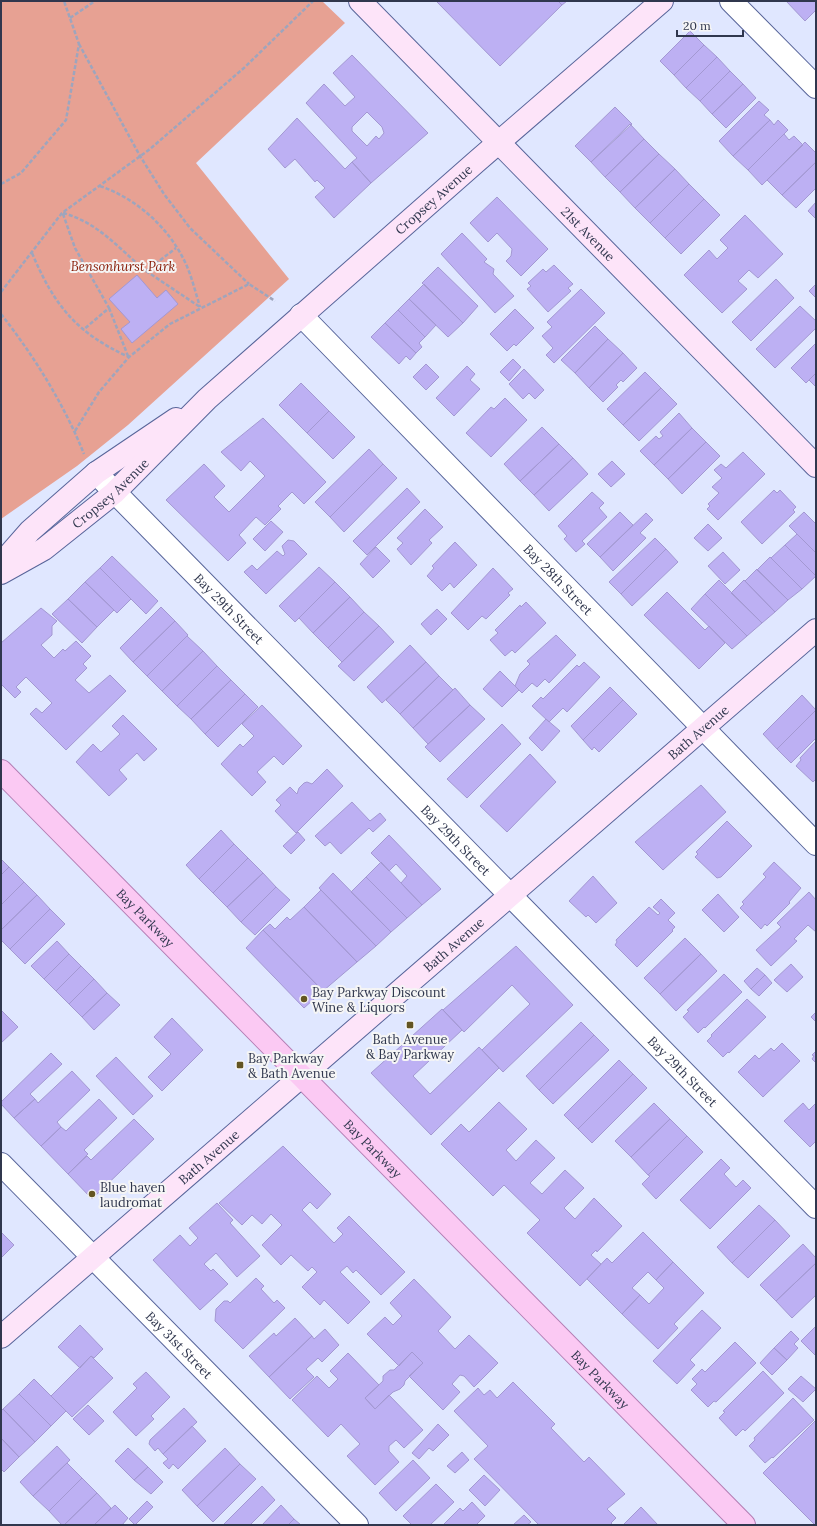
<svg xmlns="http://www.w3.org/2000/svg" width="817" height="1526" viewBox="0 0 817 1526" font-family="Lora,serif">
<rect width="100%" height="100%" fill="#e0e7ff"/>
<path fill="#e7a193" d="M1,1H322L345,23L196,163L289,279L128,425L77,466L1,519Z"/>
<path fill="#bdb0f3" stroke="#a398d2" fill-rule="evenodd" d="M436,1H558L562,5L500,66Z
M558,1H567L562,5Z
M786,1H816V10L805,21Z
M690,31L704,45L674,75L660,61Z
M704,45L717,57L686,88L674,75Z
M352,55L428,133L371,183L352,162L357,158L306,103L324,84L345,106L355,97L333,73ZM367,112L382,127L384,133L379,139L376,136L367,146L352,131V127Z
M717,57L730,71L700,101L686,88Z
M730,71L743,84L712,114L700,101Z
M743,84L756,98L726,128L712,114Z
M759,101L769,110L764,115L770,120L733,156L719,141Z
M615,107L632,124L591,162L575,146Z
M297,118L345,169L352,162L371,183L334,218L315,197L325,188L317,180L315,182L295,159L285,168L268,149Z
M770,120L774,125L778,120L788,130L748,170L733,156Z
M630,124L644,139L605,177L591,162Z
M784,134L789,140L794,136L803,145L762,185L748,170Z
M644,139L659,154L620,192L605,177Z
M805,142L816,153V162L782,195L767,180Z
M659,154L675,169L635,208L620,192Z
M816,162V188L796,208L782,195Z
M675,169L689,184L650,223L635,208Z
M689,184L704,199L665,238L650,223Z
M497,197L548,249L521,276L506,261L511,256L512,249L497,233L488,242L470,223Z
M704,199L720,215L681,254L665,238Z
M816,202V219L808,211Z
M745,215L783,254L758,278L749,270L738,281L747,289L722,313L684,275L709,250L717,259L728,248L720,240Z
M462,233L487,259L484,262L494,269L493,274L514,296L495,313L441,254Z
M554,265L573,284L568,288L571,291L548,312L527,289L531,286L528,283L543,269L546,272Z
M438,267L478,306L463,323L422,283Z
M137,275L157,298L166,290L178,304L132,343L121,329L130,322L109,299Z
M776,279L794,298L751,341L732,322Z
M424,284L463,323L448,337L409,299Z
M816,284V298L809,291Z
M581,289L605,313L554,363L546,355L553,348L542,336L552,327L547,322Z
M409,299L436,325L425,337L398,310Z
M800,306L816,321V328L775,368L756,349Z
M515,309L534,328L516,346L514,344L507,351L490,334Z
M398,310L425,337L419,343L422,347L416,353L385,323Z
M385,323L416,353L410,360L406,356L399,364L371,337Z
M595,326L608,339L575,373L561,360Z
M608,339L623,353L589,388L575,373Z
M816,343V373L806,383L791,368Z
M623,353L637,368L623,382L621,380L616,385L618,387L603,402L589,388Z
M513,359L521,367L509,381L500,372Z
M426,364L439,377L426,390L413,377Z
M467,366L475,374L470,380L480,389L454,416L436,398Z
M524,369L544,390L535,399L529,393L523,399L509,384Z
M645,372L661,388L623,425L607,409Z
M816,373V387L809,380Z
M301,383L329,411L307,433L279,405Z
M661,388L677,404L639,441L623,425Z
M505,398L527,420L491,457L466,433L491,407L494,409Z
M329,411L355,437L333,459L307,433Z
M679,413L692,428L654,465L640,451L656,436L659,439L663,436L660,432Z
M263,418L326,482L304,504L292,492L278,506L281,509L265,525L256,517L239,535L246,543L228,561L166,500L204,464L225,486L214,497L229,512L265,476L250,461L241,471L221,452Z
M542,427L559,444L520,481L504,464Z
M692,428L706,442L668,479L654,465Z
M706,442L720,456L682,494L668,479Z
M559,444L573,458L534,495L520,481Z
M369,449L383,464L330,517L315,502Z
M743,452L765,474L718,520L707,509L710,506L708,504L719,493L712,487L722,478L714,470L721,464L726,468Z
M573,458L588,474L549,511L534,495Z
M612,461L625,474L611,487L598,474Z
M383,464L397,478L344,532L330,517Z
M407,488L420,502L367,555L353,541Z
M774,490L777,493L780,490L796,507L793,510L795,512L762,544L741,522Z
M592,492L604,503L599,508L607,517L582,541L585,544L576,552L564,539L567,536L558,526Z
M425,509L443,527L429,540L432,543L411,565L397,549L403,543L397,538Z
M620,512L633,525L600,557L587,544Z
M804,512L816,524V553L789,526Z
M646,513L653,520L640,533L646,538L613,571L600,557Z
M271,521L283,532L265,551L253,539Z
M708,524L722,538L708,551L694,538Z
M797,534L816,553V576L785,545Z
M655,538L666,549L621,594L609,582Z
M288,540L294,541L307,554L266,594L244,572L252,565L257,570L277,551L283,556L285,554L282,546Z
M455,542L477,565L454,588L450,583L442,591L427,576L434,568L432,566Z
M785,545L816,576L802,589L771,558Z
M376,547L390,561L373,578L360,564Z
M666,549L678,562L632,606L621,594Z
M723,552L740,570L725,584L708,566Z
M112,556L158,601L146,614L100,568Z
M770,557L802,589L788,600L757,570Z
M319,567L335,582L295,622L279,606Z
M100,568L131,599L117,613L85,582Z
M493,568L513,589L508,593L510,595L486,619L482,616L468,630L451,613Z
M757,569L788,600L775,612L745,581Z
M719,580L762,623L747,636L705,594Z
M744,580L775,612L762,623L731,593Z
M85,582L114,610L97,627L68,599Z
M335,582L350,597L313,633L299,618Z
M667,592L705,630L709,626L725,643L699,669L644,615Z
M705,594L747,636L732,649L691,609Z
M350,597L364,612L328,648L313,633Z
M68,599L97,627L82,643L52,614Z
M526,602L546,623L515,653L512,650L505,656L490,640L498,633L495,630L520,605L521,607Z
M161,607L175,621L133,662L120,648Z
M41,608L57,621L52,626V635L41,645L54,658L63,649L65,651L76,641L91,656L83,664L87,668L75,680L89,693L110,675L126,691L66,750L30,714L36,708L42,713L52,703L26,677L16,687L21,692L15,698L1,684V643Z
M437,609L447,619L431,635L421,624Z
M364,612L379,626L342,662L328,648Z
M175,621L188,635L147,676L133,662Z
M379,626L394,642L354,681L338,666Z
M556,635L576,655L549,683L545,679L537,687L532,683L522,693L515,686L520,674L530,664L527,661Z
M187,636L203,651L162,691L147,676Z
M410,645L426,662L382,703L367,687Z
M203,651L217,666L177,706L162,691Z
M426,662L439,676L400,714L386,700Z
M584,662L600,677L567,712L563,708L549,722L532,706L541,697L543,699L577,665L579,667Z
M217,666L231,680L191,719L177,706Z
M500,671L519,690L502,707L483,689Z
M439,676L453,690L413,728L400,714Z
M231,680L245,694L205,734L191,719Z
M610,687L623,700L583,740L571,726Z
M455,688L470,705L428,744L413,728Z
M245,694L258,707L218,747L205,734Z
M802,695L816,710L777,749L763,734Z
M623,700L637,714L599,752L594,747L592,750L583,740Z
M262,705L302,746L283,765L274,756L257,772L266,782L252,796L221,764L240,744L243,747L254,736L242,724Z
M470,705L485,719L440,762L425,747Z
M816,710V738L791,763L777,749Z
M123,715L157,749L144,761L137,753L119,770L127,779L109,796L76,762L93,744L101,752L120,734L112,726Z
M546,719L560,731L542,751L529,738Z
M502,724L521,744L467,798L447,779Z
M816,741V779L813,782L796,766L801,760L800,758Z
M530,754L556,782L507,832L480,806Z
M327,769L343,786L296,833L275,811L281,805L276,800L290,787L297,794L299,788L304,783L307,782L312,784Z
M701,785L726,812L663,870L635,842Z
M352,802L370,821L380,813L386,820L373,832L369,828L341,854L330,842L325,846L315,836Z
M727,821L752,846L721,877L717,878L695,857L698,854L696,852Z
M221,830L234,844L199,879L186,865Z
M298,832L305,840L291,854L283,846Z
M389,835L441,889L422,905L401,883L407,876L396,864L389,871L371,853Z
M234,844L248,858L213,893L199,879Z
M248,858L263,873L227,907L213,893Z
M1,859L9,867L1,875Z
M381,862L422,905L407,918L366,877Z
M774,862L801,888L789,902L790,903L767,926L765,924L761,929L740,908L744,904L742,902L766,877L763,874Z
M9,867L24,882L1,905V875Z
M263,873L276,887L241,922L227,907Z
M333,873L391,932L376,946L319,888Z
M593,876L617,903L596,923L588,915L586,917L569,901Z
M366,877L407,918L391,932L351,892Z
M24,882L37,895L1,930V905Z
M276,887L290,900L255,935L241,922Z
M321,890L376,946L357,962L304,907Z
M809,892L816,900V932L808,925L794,939L797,941L771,966L756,950L781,927L777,923Z
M718,894L739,917L724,932L702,910Z
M37,895L50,909L10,949L1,940V930Z
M661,899L675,913L668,920L675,927L672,930L673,931L637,967L615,945L617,942L616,940L649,907L658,915L660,913L653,907Z
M304,907L357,962L323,991L263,930L270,924L275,929L287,917L290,920Z
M50,909L65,924L25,964L10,949Z
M263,930L323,991L304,1008L246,948Z
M685,938L701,954L660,994L644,978Z
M57,941L69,954L44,979L31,966Z
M516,946L573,1005L503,1072L482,1050L530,1004L512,985L464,1032L443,1010Z
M69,954L81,966L56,991L44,979Z
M701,954L717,971L676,1011L660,994Z
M791,964L803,977L787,992L774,980Z
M81,966L94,979L69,1004L56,991Z
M757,968L765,975L751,989L744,981Z
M724,974L742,992L705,1028L704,1027L698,1033L683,1017L689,1011L687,1010Z
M765,975L772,983L759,996L751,989Z
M94,979L107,993L82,1017L69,1004Z
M107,993L120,1005L94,1030L82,1017Z
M747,999L766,1017L729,1053L728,1052L723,1057L707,1041L712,1036L711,1035Z
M442,1009L462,1030L413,1076L430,1094L479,1047L499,1068L431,1135L371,1073Z
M1,1010L18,1027L1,1043Z
M816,1012V1022L811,1017Z
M172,1018L203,1050L162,1091L148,1077L171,1054L154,1037Z
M581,1022L594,1035L539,1090L526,1076Z
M594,1035L609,1050L553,1104L539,1090Z
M782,1043L800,1061L763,1097L738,1072L755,1055L759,1059L771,1048L774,1051Z
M816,1051V1063L812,1059L814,1056L812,1055Z
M51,1053L62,1064L30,1094L35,1099L14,1118L1,1104V1102Z
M116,1057L153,1096L133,1115L96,1076Z
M619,1060L633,1074L578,1129L564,1115Z
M72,1071L90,1090L57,1122L61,1127L41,1146L14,1118L35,1099L38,1103Z
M633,1074L647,1088L592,1143L578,1129Z
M99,1099L117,1118L84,1150L88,1154L68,1174L41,1146L61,1127L66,1131Z
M499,1102L527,1129L506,1150L516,1161L536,1140L555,1158L530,1183L542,1194L565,1170L584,1188L564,1208L575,1219L594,1198L622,1226L597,1252L596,1250L591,1255L601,1264L580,1286L527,1233L540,1220L504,1185L493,1196L441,1144L461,1124L469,1132Z
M654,1103L670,1119L631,1157L615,1141Z
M803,1103L809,1110L816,1103V1141L810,1147L784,1121Z
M134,1119L154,1139L92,1199L68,1174L87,1156L91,1160Z
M670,1119L687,1136L648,1175L631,1157Z
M687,1136L703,1152L656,1199L642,1184L650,1176L648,1175Z
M283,1146L331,1194L317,1209L310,1202L302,1210L334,1243L343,1234L337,1228L349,1216L405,1272L381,1295L356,1270L353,1273L347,1266L340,1272L370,1302L348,1324L324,1300L320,1305L302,1287L317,1272L312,1267L308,1271L291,1255L281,1265L262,1245L282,1225L271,1214L262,1224L252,1215L242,1225L219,1203Z
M721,1159L730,1168L724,1174L736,1187L743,1180L751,1188L710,1229L680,1200Z
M217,1203L233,1220L230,1223L260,1256L237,1277L216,1253L204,1264L211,1271L213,1269L228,1284L200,1310L153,1260L180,1235L190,1246L198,1238L189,1228Z
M759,1205L775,1220L732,1263L717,1247Z
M775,1220L790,1236L748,1278L732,1263Z
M1,1232L14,1245L1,1258Z
M643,1232L673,1262L656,1280L648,1272L632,1288L640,1295L622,1314L587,1279L607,1258L612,1263Z
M803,1244L816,1258V1263L776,1301L760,1285Z
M673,1262L704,1293L674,1324L678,1328L658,1349L622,1314L640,1295L649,1304L664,1288L656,1280Z
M816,1263V1295L792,1318L776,1301Z
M256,1278L264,1286L261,1289L274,1303L277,1300L285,1308L243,1349L215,1321L216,1309L224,1301H228L230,1303Z
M414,1279L451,1317L438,1331L455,1349L469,1335L498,1363L474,1387L464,1376L460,1375L452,1384L460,1392L443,1410L409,1376L423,1363L412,1352L399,1366L367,1334L385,1317L393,1325L402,1316L390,1303Z
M702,1310L721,1328L690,1360L695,1365L677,1384L653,1361Z
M295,1318L312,1336L269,1377L249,1356L274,1333L276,1336Z
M80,1325L103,1349L94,1358L91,1356L80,1368L58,1347Z
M816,1326V1354L815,1355L801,1341Z
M325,1329L339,1345L322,1362L318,1358L306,1369L314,1377L290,1399L269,1377L312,1336L314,1339Z
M791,1331L799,1339L794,1344L798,1348L787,1360L774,1348Z
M735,1342L756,1363L716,1402L714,1401L708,1407L691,1390L697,1384L692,1379L702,1369L705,1372Z
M774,1348L787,1360L772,1375L760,1363Z
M412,1352L423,1363L405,1381L404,1385L400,1389L393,1392L375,1409L365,1398L383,1381V1376L390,1370H394Z
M348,1353L379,1385L365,1398L375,1409L389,1395L423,1430L404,1448L396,1440L389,1446V1451L399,1462L375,1485L347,1456L360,1444L341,1424L328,1437L292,1400L317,1376L329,1388L338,1379L330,1371Z
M91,1356L113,1378L72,1417L51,1396Z
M763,1371L784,1393L745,1431L743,1429L736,1436L719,1418L725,1412L723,1411Z
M146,1372L170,1397L151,1416L154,1419L136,1436L113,1412L137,1388L133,1384Z
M801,1376L816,1389L803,1402L788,1389Z
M34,1379L66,1411L51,1426L19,1394Z
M513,1382L555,1424L551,1428L584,1462L589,1457L625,1494L607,1509L616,1518L611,1523L613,1525H539L474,1459L488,1446L454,1411L478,1388L484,1395L490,1390L497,1398Z
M19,1394L51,1426L35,1442L3,1409Z
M793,1398L814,1420L773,1458L772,1457L765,1463L749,1446L755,1440L754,1438Z
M88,1405L104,1421L89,1435L73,1419Z
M184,1408L197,1422L163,1454L158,1448L155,1451L149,1444L150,1440Z
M3,1409L35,1442L19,1457L1,1438V1411Z
M816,1420V1525H815L763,1473Z
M438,1424L449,1435L433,1451L429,1448L419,1459L412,1453Z
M192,1426L206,1441L178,1469L173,1464L169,1469L163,1463L168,1459L163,1454Z
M1,1438L19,1457L4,1472L1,1469Z
M57,1446L70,1460L33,1496L20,1482Z
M128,1448L148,1467L134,1480L115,1461Z
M225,1448L240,1464L197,1506L182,1490Z
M462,1452L469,1460L455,1473L447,1466Z
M413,1460L430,1478L396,1511L379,1493Z
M67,1463L82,1478L49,1511L33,1496Z
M240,1464L256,1479L213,1522L197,1506Z
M148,1467L163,1482L151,1494L134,1480Z
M484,1475L500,1490L485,1506L469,1490Z
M82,1478L97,1493L64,1525H62L49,1511Z
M436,1484L454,1502L430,1525H412L403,1516Z
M262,1486L275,1500L250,1525H223Z
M97,1493L111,1508L94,1525H64Z
M147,1501L153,1507L135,1525L129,1519Z
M472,1502L485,1516L476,1525H443L460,1508L463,1511Z
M115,1505L128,1518L122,1525H94Z
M281,1505L294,1519L288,1525H262Z
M641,1507L658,1525H623Z
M524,1515L531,1522L527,1525H513Z
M294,1519L301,1525H288Z"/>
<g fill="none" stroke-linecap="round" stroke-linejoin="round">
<defs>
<g id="street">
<path d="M731,1L816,87"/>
<path id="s1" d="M301,315L816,844"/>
<path id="s2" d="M96,473L816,1207"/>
<path id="s3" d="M1,1164L357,1525"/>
</g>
<g id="secondary">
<path id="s4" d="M360,1L816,466"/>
<path d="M1,564L30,531L96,473L176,419"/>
<path id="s5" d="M1,573L44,549L114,493L207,399L476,162L662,1"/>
<path id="s6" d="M1,1337L816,630"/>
</g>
<g id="primary">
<path id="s7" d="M1,771L744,1525"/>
</g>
</defs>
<use href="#street" stroke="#58659a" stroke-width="24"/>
<use href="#secondary" stroke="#58659a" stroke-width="24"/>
<use href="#primary" stroke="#b37eb4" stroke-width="24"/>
<path stroke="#9ea5bd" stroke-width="2.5" stroke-dasharray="4 2" stroke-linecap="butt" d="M70,18L95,1
M79,44L140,156L164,194L190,228L249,284
M1,184L21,173L66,120L79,44L64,1
M100,186C135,198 166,225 183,258C191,273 195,291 200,307
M63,213C99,223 118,248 146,271L176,248
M63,214L75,248L109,308L83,330
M32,253C54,305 76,333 129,357
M146,271L200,307
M1,292L62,213L150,149L245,67L313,1
M109,308L128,356
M1,314C34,356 64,404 84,454
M75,431L99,392L129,357L170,324L249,284L275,301"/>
<use href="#street" stroke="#fff" stroke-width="22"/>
<use href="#secondary" stroke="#fde4f9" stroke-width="22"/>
<use href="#primary" stroke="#fbc9f3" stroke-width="22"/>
</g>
<g fill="#645522" stroke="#f5f5f5" stroke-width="1.5">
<circle cx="304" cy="999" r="4"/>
<rect x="406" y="1021" width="8" height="8" rx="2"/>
<rect x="236" y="1061" width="8" height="8" rx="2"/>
<circle cx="92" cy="1194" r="4"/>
</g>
<g text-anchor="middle" stroke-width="4" stroke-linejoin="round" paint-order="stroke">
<g font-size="13" fill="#30374e" stroke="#f5f5f5">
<text dy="5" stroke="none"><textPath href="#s5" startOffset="573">Cropsey Avenue</textPath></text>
<text dy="5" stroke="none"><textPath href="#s4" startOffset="326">21st Avenue</textPath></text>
<text dy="5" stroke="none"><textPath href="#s5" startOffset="136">Cropsey Avenue</textPath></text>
<text dy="5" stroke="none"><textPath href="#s1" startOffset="369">Bay 28th Street</textPath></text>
<text dy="5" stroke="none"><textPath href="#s2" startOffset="190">Bay 29th Street</textPath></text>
<text dy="5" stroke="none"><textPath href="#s6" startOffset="923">Bath Avenue</textPath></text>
<text dy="5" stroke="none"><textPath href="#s2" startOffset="514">Bay 29th Street</textPath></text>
<text dy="5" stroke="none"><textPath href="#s7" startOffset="206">Bay Parkway</textPath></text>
<text dy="5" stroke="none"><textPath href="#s6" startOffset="599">Bath Avenue</textPath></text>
<text dy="5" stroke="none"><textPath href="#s2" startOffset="838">Bay 29th Street</textPath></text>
<text dy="5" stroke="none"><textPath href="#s7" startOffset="530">Bay Parkway</textPath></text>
<text dy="5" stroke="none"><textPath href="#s6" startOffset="275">Bath Avenue</textPath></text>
<text dy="5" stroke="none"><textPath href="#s3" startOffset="254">Bay 31st Street</textPath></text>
<text dy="5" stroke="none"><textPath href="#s7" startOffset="854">Bay Parkway</textPath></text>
</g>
<g font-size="13" font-style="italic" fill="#881b06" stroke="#f5f5f5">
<text x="123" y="271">Bensonhurst Park</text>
</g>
<g font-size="13" fill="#30374e" stroke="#f5f5f5" text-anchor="start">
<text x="312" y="997">Bay Parkway Discount<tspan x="312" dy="15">Wine &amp; Liquors</tspan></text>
<text x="410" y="1044" text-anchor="middle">Bath Avenue<tspan x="410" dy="15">&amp; Bay Parkway</tspan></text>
<text x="248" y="1063">Bay Parkway<tspan x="248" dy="15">&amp; Bath Avenue</tspan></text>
<text x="100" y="1192">Blue haven<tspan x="100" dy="15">laudromat</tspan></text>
</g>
</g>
<rect width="817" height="1526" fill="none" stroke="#30374e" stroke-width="4"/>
<path d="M677 30v6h66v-6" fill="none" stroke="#30374e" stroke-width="2"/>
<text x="683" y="30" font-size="12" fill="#30374e" stroke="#f5f5f5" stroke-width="3" paint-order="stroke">20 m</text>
</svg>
